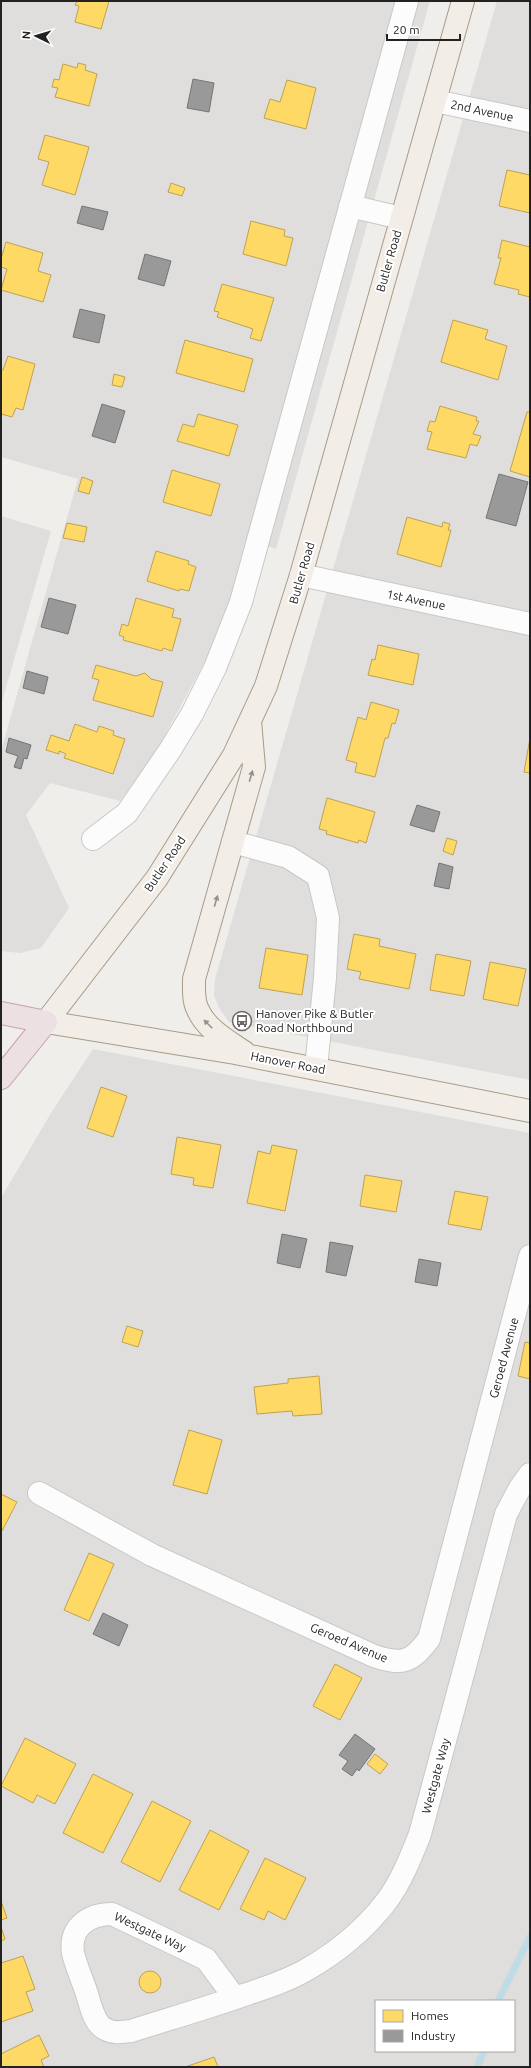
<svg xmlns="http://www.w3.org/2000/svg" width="531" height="2068" viewBox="0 0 531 2068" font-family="Ubuntu,sans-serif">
<rect width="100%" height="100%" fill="#f0eeeb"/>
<path fill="#dfdedc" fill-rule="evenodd" d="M1,1H430L276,549L246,539L230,598L205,661L154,755L120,801L50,783L26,815L69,908L41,948L20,953L1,951V751L78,479L1,457Z
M497,1H530V1080L229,1022L219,1008L214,995L215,979Z
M1,516L51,531L1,705Z
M93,1049L530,1133V2067H1V1198L51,1113ZM376,2001H514V2051H376Z"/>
<path fill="#ffd966" stroke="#bda252" d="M77,1H109L101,29L75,22L79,6L75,5Z
M78,63L86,65L85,70L97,74L89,106L55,97L58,88L52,87L54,79L59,80L63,64L77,68Z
M287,80L316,88L306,129L264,118L270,99L280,102Z
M45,135L89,147L75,195L42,185L49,162L38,159Z
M507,170L530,175V213L499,206Z
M171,183L185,188L182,196L168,192Z
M251,221L285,230L284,236L293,238L286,266L243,254Z
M502,240L530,247V297L518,294L519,290L494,284L501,258H498Z
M6,242L43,253L38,271L51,275L43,302L1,290L7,269L1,267V259Z
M222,284L274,298L261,341L250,338L253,329L217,317L219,312L214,311Z
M453,320L488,330L485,339L507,346L498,380L441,362Z
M185,340L253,359L244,392L176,373Z
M8,356L35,364L23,410L16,408L12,417L1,414V370H3Z
M114,374L125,377L122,387L112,385Z
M440,406L477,417L476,421H479L473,434L481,436L477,446L470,444L466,458L427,449L432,432L427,431L430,421L435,422Z
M527,412H530V477L510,471Z
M198,414L238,425L229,456L177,441L183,424L194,427Z
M172,470L220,484L211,516L163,502Z
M82,477L93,481L89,494L78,491Z
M407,517L442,527L443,522L450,524L448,530H451L441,567L397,554Z
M67,523L87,527L84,542L63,538Z
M156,551L189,561L188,564L196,567L189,591L180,589L179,591L147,581Z
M136,598L174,609L172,617L181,619L172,651L163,648L162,651L123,640L124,637L119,635L122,624L128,626Z
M378,645L419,654L413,685L368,675L372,659L375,660Z
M96,665L136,676L145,673L151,679L163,682L153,717L93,700L99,680L92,678Z
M371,702L399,710L395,724L392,723L388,738H385L375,777L355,772L357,763L346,760L358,717L366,720Z
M75,724L97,732L99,726L114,731L113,735L125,739L113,774L64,758L66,754L59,751V754L46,750L51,735L69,741Z
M530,738V773L524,772Z
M327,798L375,812L366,843L359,840L358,843L326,834L327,831L319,829Z
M447,838L457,841L453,855L443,851Z
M354,934L380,939L379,946L416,954L409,989L359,979L361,972L347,969Z
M266,948L308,955L302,995L259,988Z
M436,954L471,961L464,996L430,990Z
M490,962L526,969L518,1006L483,999Z
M101,1087L127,1096L113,1137L87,1128Z
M177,1137L221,1145L213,1188L193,1185L194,1178L171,1174Z
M272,1145L297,1150L285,1211L247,1203L258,1151L270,1154Z
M365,1175L402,1181L396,1212L360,1206Z
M455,1191L488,1197L481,1230L448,1224Z
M127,1326L143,1331L138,1347L122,1342Z
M525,1342L530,1343V1379L518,1376Z
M319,1376L322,1414L293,1416L292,1411L257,1414L254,1387L288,1383V1379Z
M189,1430L222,1440L207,1494L173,1485Z
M1,1494L17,1502L2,1531L1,1530Z
M89,1553L114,1564L89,1621L64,1610Z
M335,1664L362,1678L340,1720L313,1706Z
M25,1738L76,1764L55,1804L37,1795L33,1803L1,1786Z
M375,1754L388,1764L380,1774L367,1764Z
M93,1774L133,1794L103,1853L63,1833Z
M152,1801L191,1821L160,1882L121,1862Z
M210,1830L249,1851L219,1910L179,1890Z
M265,1858L306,1878L285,1920L268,1911L264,1920L240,1909Z
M1,1901L7,1918L1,1920Z
M1,1927L5,1939L1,1941Z
M23,1956L35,1989L26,1992L33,2011L1,2022V1963Z
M139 1982a11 11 0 1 1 22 0a11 11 0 1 1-22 0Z
M39,2035L49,2056L41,2060L44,2067H1V2054Z
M214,2057L218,2067H185Z"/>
<path fill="#999" stroke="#757575" d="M193,79L214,83L209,112L187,108Z
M82,206L108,212L103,230L77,223Z
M145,254L171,261L164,286L138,279Z
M80,309L105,315L99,343L73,337Z
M102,404L125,411L115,443L92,436Z
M499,474L528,482L516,526L486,518Z
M49,598L76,605L68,634L41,627Z
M27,671L48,677L44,694L23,688Z
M9,738L31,745L27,759L24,758L21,769L14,767L18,756L6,752Z
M417,805L440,812L434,832L410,825Z
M439,863L453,867L449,889L434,886Z
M282,1234L307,1239L300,1268L277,1263Z
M330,1242L353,1246L346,1276L326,1272Z
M419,1259L441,1263L437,1286L415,1282Z
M103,1613L128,1625L119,1646L93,1634Z
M355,1734L375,1749L359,1771L357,1769L352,1776L342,1769L348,1761L339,1755Z"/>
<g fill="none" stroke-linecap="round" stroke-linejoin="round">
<path stroke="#bfdbe3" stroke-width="7" d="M498,2001L530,1937
M477,2067L484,2051"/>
<defs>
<path id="minor" d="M435,101L530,121
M350,206L401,218
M301,575L530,624
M93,839L127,813L170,750L192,714L215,668L241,602L407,1
M233,842L288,857L318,876L328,918L325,978L316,1068
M39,1493L152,1555L374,1656C402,1665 411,1663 429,1639L530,1256
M235,1998L206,1959L112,1914C89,1914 69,1927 73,1953C76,1966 82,1979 86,1991C90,2002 93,2023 105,2029C114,2034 122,2032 131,2031C169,2019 207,2008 244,1995C265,1988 287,1981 306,1970C336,1953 365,1929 386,1902C401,1882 411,1857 420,1834L506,1514L520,1488L530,1474"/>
<path id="major" d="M463,1L301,575L266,686L234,755L157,878L46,1022L235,1053L530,1111
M244,1052C228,1041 206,1029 198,1010C193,1001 194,989 194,979L254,767L250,721"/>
<path id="highway" d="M1,1013L46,1022L1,1078"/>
</defs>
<use href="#minor" stroke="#c9c8c7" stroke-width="24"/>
<use href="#major" stroke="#a79c86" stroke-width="24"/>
<use href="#highway" stroke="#c5a2ac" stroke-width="24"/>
<use href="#minor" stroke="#fdfcfc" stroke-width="22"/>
<use href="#major" stroke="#f3ede7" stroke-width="22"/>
<use href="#highway" stroke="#ece0e2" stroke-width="22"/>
</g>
<defs><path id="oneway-solid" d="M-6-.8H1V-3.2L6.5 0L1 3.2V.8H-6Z"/></defs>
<g fill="#95928e">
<use href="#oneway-solid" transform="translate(251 776) rotate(-74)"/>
<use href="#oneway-solid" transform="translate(216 901) rotate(-74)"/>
<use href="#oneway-solid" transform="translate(208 1024) rotate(-135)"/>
</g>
<defs>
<symbol id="bus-ring" viewBox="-11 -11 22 22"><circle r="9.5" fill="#fff" stroke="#6a6968" stroke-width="1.5"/><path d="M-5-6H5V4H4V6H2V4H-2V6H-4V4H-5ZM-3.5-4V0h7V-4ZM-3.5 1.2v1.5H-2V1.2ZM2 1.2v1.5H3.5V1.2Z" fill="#6a6968"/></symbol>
</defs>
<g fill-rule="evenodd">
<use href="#bus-ring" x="231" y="1010" width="22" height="22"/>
</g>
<g text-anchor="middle" stroke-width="4" stroke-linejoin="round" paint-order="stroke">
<g font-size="12" fill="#222" stroke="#fff">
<text transform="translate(482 111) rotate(12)" y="4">2nd Avenue</text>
<text transform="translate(389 261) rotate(-74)" y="4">Butler Road</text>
<text transform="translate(302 573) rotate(-74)" y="4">Butler Road</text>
<text transform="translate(416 600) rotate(12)" y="4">1st Avenue</text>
<text transform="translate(165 864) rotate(-56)" y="4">Butler Road</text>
<text transform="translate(288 1063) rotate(11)" y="4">Hanover Road</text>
<text transform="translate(504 1358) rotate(-75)" y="4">Geroed Avenue</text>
<text transform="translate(349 1643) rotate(23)" y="4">Geroed Avenue</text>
<text transform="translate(436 1776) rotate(-75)" y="4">Westgate Way</text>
<text transform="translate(150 1932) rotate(25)" y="4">Westgate Way</text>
</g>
<g font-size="12" fill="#222" stroke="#fff" text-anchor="start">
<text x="256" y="1018">Hanover Pike &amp; Butler<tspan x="256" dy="14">Road Northbound</tspan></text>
</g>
</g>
<rect width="531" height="2068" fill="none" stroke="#222222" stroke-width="4"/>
<rect x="375" y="2000" width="140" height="52" fill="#ffffff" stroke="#a7a7a7"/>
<rect x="383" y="2010" width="20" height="12" fill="#ffd966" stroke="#a7a7a7"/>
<text x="411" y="2020" font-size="12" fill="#222222">Homes</text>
<rect x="383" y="2030" width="20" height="12" fill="#999999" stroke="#a7a7a7"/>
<text x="411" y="2040" font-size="12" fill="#222222">Industry</text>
<g transform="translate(36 36) rotate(275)" stroke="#ffffff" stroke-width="3" paint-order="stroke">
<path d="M0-3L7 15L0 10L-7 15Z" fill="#222222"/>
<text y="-6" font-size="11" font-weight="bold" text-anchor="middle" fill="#222222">N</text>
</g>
<path d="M387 34v6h73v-6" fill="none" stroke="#222222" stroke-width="2"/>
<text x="393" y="34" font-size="12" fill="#222222" stroke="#ffffff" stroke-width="3" paint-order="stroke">20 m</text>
</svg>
